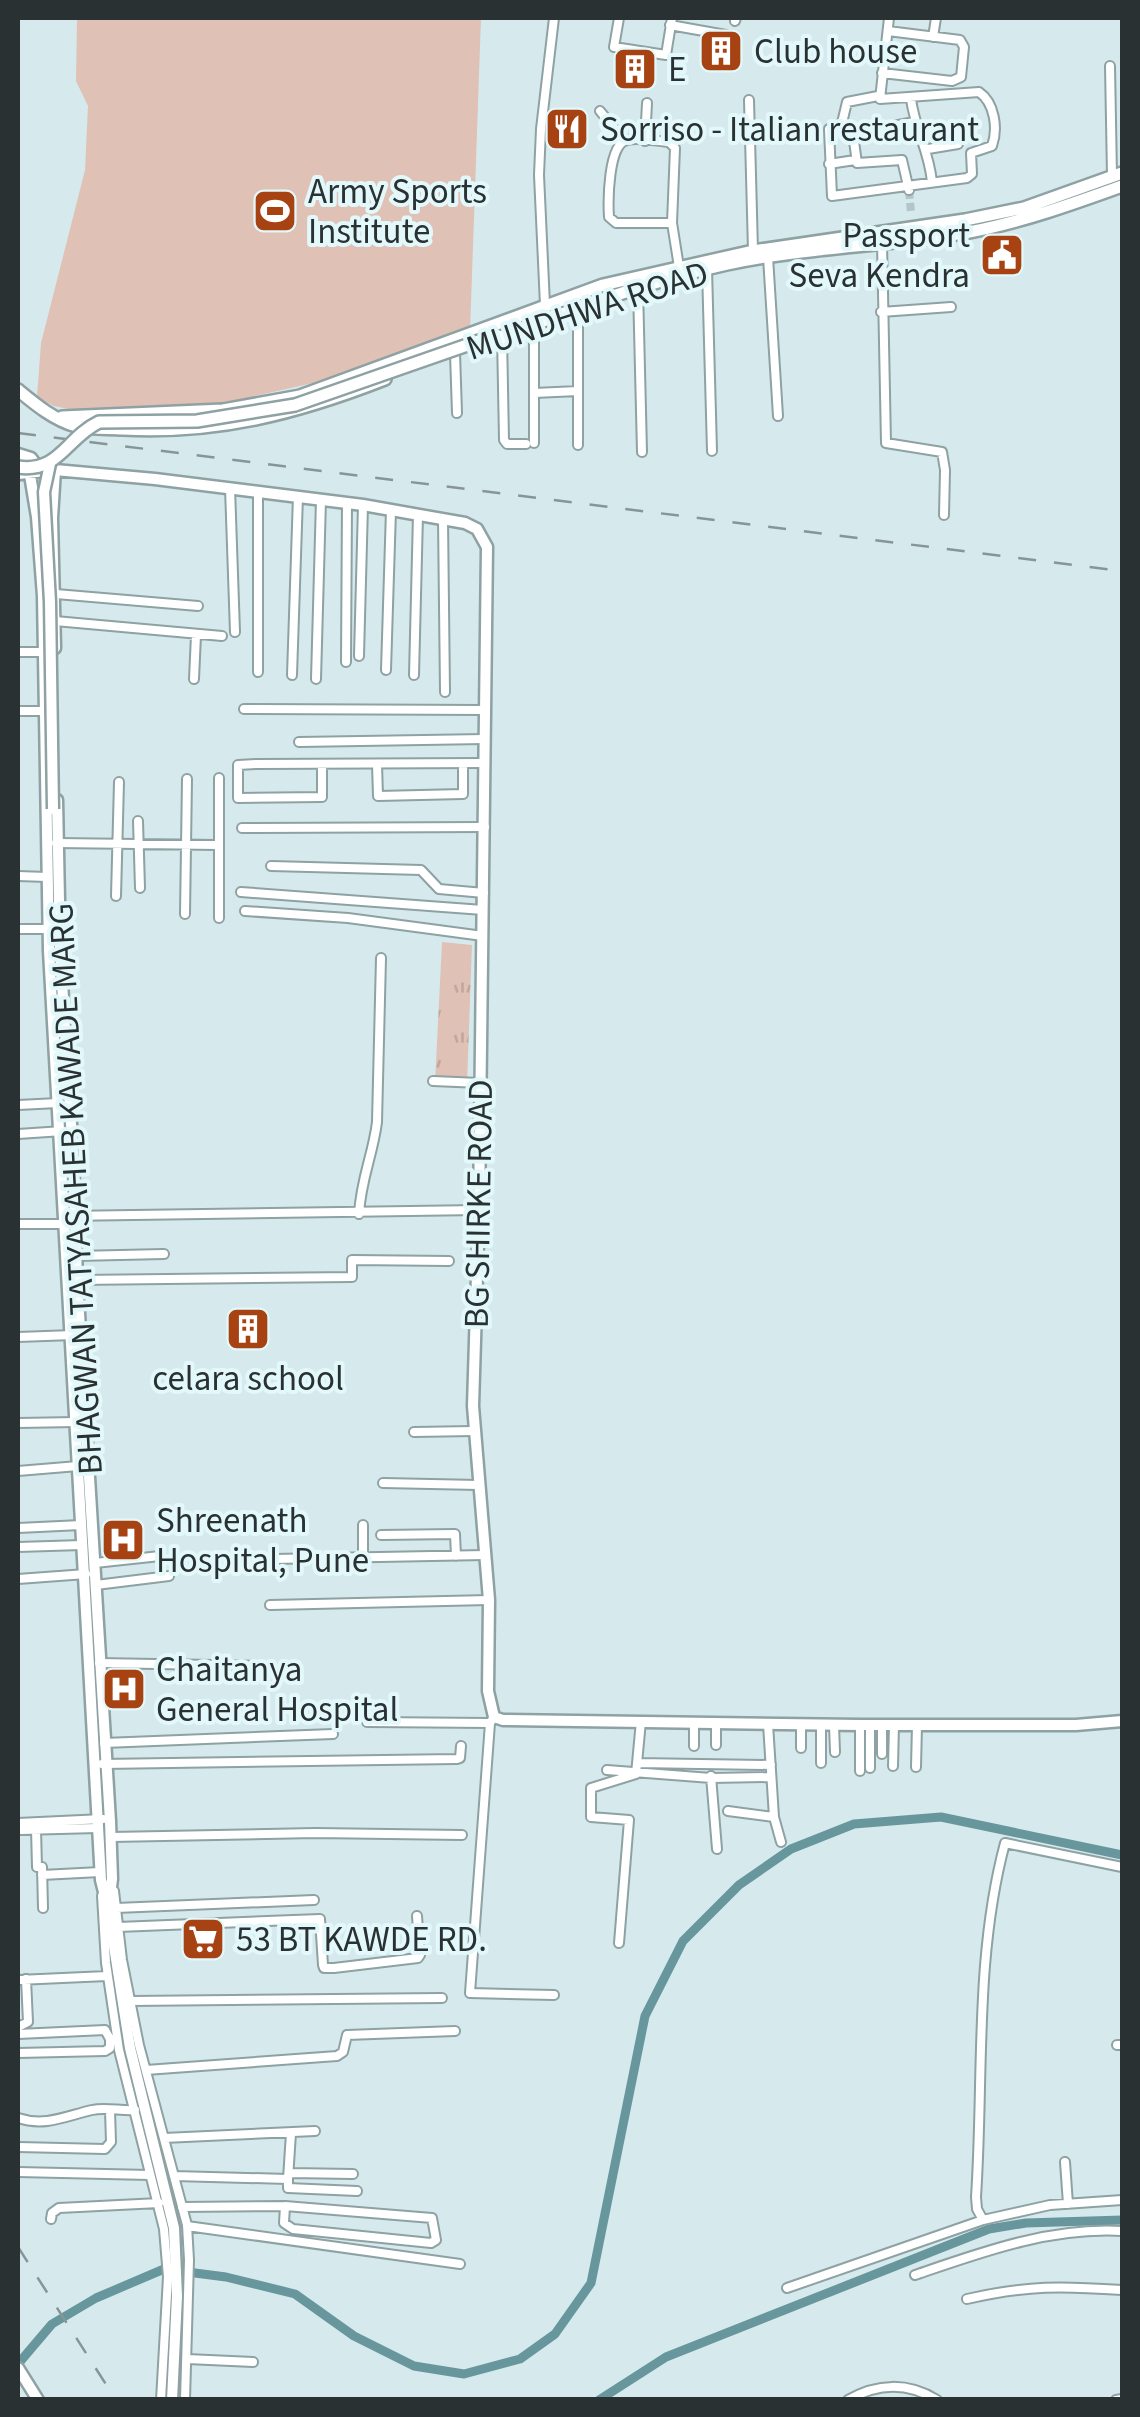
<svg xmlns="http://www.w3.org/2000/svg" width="1140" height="2417" viewBox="0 0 1140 2417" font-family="'Source Sans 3',sans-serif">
<defs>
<pattern id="park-tufts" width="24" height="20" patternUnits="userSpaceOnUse" patternTransform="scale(2.5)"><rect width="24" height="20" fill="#e0c1b5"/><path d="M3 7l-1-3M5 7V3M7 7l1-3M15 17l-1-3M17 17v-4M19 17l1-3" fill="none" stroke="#c0a69c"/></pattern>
</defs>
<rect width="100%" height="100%" fill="#d6eaed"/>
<path fill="#e0c1b5" d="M77,18H481L470,332L322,381L220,404L82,412L54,406L37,397L41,343L85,170L88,106L76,81Z"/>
<path fill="url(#park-tufts)" d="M442,942L472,945L467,1084L435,1083Z"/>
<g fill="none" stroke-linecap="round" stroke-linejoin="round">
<path stroke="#67979d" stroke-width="9" d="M18,2364L52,2324L96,2298L164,2269L226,2277L295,2294L354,2336L414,2366L464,2374L520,2359L555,2334L591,2283L645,2016L683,1941L739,1885L791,1849L854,1824L941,1817L1122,1855
M599,2400L666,2357L989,2229L1026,2223L1122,2220"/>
<path stroke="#b3c5c8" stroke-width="8" stroke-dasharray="8 4" stroke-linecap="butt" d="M909,191L911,212"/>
<defs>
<path id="minor" d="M619,18L614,47L666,55L672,18
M735,21L736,18
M670,25L726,35
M933,37L936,18
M1110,66L1112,176
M882,73L952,81L961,77L964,47L960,40L888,31
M878,96L847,102L842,123L829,129L832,196L967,178L972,174L971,153L992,146C998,129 995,103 979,92L880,99L889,18
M911,99C915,130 929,150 932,182
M749,100L753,251
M600,111L625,141
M917,131L956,129L958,144L928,149
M645,141L647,103
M829,164L855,160
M909,190L902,160L857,163L853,134L914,122
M672,223L675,148L669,142C656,141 639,137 627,140C608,144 608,201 609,217L616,223H672L679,267
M882,242L886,443L942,452L945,470L944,515
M768,257L778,416
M707,269L712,451
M638,288L642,452
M545,305L539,175L541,129L554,18
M881,312L951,307
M502,336L504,440L507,444H526
M455,353L457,413
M534,393L578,391
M534,443V325
M578,445V306
M230,488L235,632
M443,519L445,692
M56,594L198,606
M55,621L222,636
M18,652H44
M359,656L363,505
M346,662L347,503
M386,670L391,510
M258,672V491
M292,675L298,496
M414,675L418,515
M194,679L196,635
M316,679L321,500
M244,709L485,710
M18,711H45
M299,742L485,739
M322,764V797L238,798V765L256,764L485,763
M377,764L378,796L463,794V764
M219,778V918
M138,821L140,888
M242,828L485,827
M56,843L219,845
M271,866L421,870L439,889L484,893
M18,876L47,877
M241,892L483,910
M116,896L119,782
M245,911L348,918L483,936
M185,914L187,779
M18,929H48
M433,1081L480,1083
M18,1105L58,1103
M18,1134L63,1131
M359,1214C361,1178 373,1155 377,1122L381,958
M63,1216L479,1210
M18,1224H64
M76,1256L164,1254
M77,1280L352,1277V1260L449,1261
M18,1337L73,1335
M18,1423L76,1422
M414,1432L473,1431
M18,1471L78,1466
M383,1483L479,1485
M18,1528L81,1525
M381,1535L455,1534L456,1556
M18,1547L82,1545
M363,1557V1525
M273,1559L485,1555
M95,1563L160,1556
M18,1579L86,1574
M96,1585L169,1576
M270,1605L489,1600
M99,1663L267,1666
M494,1717L490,1723L470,1993L554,1995
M367,1722L490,1723
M694,1723V1746
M768,1724L774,1817
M801,1724V1748
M821,1725V1763
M834,1725L835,1752
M860,1725V1771
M104,1743L333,1734
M716,1745V1723
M882,1754V1725
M637,1763L771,1765
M102,1764L457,1759L460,1758L461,1746
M893,1766L894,1725
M916,1767L917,1725
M870,1768V1725
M607,1770L711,1778L771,1777
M711,1776L717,1849
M728,1811L774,1817L781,1842
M18,1823L103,1819
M36,1829L37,1867H42L43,1908
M21,1830L98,1828
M111,1837L315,1833L462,1835
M42,1875L100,1872
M114,1891L122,1960L139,2045L187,2225L189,2260L185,2400
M102,1896L106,1963L119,2050L164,2229L168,2277L161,2400
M116,1908L314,1900
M118,1927L320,1919L323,1965L324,1968H334L418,1958L420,1955L417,1916
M619,1943L629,1820L591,1817V1788L636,1774L641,1721
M18,1980L107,1976
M130,2001L442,1998
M18,2027L28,2022L26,1979
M18,2034L105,2030L110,2039
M1117,2045H1122
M18,2053L105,2051L110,2048V2039H117
M146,2070L337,2056L343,2052L347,2035L455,2031
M18,2118C45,2127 66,2116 92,2110C105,2107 121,2111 135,2110
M164,2138L315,2131
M18,2147L105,2149L111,2142L110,2111
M1065,2162L1068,2204
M18,2172L150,2175
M290,2173L353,2174
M174,2176L288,2179L291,2133
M288,2179V2188L357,2191
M182,2207L285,2206L432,2218L436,2240L431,2243L293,2229L284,2223L285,2206
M51,2219L52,2213L59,2208L159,2203
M983,2220L977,2209L976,2197C984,2078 974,1959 1005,1843L1122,1867
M187,2226L460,2264
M915,2275C982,2252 1050,2227 1122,2231
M787,2288L983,2220L1050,2205L1122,2200
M967,2299C1028,2285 1062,2286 1122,2290
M187,2359L253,2362
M848,2400C877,2383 908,2382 937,2400
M1116,2400L1122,2399"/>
<path id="tertiary" d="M18,454L31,458L40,470
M55,470L52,518L55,648
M18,474L55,470L155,479L363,505L465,523L477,529L487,547L479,1210L473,1406L489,1600L488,1691L494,1717L503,1720L860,1725H1076L1122,1721
M30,475L37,517L43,596L49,951L101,1880L108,1908L130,2048L174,2228L177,2296L172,2400
M57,800L60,951L73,1155L77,1280L110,1821L112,1879L109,1902
M18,2368L38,2400"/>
<path id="secondary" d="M487,342C566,312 644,282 727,264C806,247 889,246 969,232C1022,222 1072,204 1122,186
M18,390C35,404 54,420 76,426C91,429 108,428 123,429C218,434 298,413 385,379
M62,417L223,410L300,396L603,285L753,251L965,220L1024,208L1122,173"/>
</defs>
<use href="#minor" stroke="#8ea1a3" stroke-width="12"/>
<use href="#tertiary" stroke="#8ea1a3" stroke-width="15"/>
<use href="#secondary" stroke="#8ea1a3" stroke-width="16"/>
<use href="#minor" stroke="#fff" stroke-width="8"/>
<use href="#tertiary" stroke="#fff" stroke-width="10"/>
<use href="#secondary" stroke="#fff" stroke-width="11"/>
<path stroke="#879597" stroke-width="2.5" stroke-dasharray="18 18" stroke-linecap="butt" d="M18,433L1122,571
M18,2247L116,2400"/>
<defs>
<path id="tertiary-bridge" d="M50,464L44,492L50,602L53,809"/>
<path id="secondary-bridge" d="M18,467C59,473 66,438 99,422L197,421L295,405L496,335"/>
</defs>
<use href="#tertiary-bridge" stroke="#8ea1a3" stroke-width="15" stroke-linecap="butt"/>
<use href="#secondary-bridge" stroke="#8ea1a3" stroke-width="16" stroke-linecap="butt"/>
<use href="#tertiary-bridge" stroke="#fff" stroke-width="10"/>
<use href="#secondary-bridge" stroke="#fff" stroke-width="11"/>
</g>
<defs>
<symbol id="building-square" viewBox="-11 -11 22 22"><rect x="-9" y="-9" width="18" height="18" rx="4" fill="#a74313" stroke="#e3f8fa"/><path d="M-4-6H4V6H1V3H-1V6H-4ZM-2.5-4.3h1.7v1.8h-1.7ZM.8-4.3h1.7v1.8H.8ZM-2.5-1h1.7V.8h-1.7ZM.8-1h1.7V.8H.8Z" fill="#fff"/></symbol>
<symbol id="restaurant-square" viewBox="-11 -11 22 22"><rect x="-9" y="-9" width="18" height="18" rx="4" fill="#a74313" stroke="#e3f8fa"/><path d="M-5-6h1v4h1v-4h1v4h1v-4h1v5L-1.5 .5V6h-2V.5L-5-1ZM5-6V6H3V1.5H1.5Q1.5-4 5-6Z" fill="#fff"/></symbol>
<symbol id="stadium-square" viewBox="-11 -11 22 22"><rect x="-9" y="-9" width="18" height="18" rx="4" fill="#a74313" stroke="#e3f8fa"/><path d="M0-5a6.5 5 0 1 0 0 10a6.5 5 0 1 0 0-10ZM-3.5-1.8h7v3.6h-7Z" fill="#fff"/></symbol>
<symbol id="civic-square" viewBox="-11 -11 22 22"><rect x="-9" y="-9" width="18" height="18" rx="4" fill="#a74313" stroke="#e3f8fa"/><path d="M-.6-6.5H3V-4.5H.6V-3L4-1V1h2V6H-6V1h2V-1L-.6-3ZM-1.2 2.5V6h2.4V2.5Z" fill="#fff"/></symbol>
<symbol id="hospital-square" viewBox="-11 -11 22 22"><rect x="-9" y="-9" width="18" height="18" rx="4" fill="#a74313" stroke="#e3f8fa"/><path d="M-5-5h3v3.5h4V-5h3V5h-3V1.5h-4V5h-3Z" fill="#fff"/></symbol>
<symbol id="supermarket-square" viewBox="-11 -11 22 22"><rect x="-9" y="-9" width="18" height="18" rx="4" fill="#a74313" stroke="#e3f8fa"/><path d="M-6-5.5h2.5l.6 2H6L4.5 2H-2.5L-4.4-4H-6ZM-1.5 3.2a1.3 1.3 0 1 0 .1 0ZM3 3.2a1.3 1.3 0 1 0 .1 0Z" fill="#fff"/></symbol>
</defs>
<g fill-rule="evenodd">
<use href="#building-square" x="696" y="26" width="50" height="50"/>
<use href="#building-square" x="610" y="44" width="50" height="50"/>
<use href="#restaurant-square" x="542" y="104" width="50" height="50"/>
<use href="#stadium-square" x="250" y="186" width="50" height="50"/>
<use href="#civic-square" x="977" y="230" width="50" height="50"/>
<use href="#building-square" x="223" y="1304" width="50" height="50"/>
<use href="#hospital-square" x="98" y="1515" width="50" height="50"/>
<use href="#hospital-square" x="99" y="1664" width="50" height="50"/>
<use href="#supermarket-square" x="178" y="1914" width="50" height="50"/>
</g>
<g text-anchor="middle" stroke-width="8" stroke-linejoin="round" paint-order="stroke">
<g font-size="35" fill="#293132" stroke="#e3f8fa" text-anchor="start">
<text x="754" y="63">Club house</text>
<text x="668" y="81">E</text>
<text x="600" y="141">Sorriso - Italian restaurant</text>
<text x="308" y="203">Army Sports<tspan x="308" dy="40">Institute</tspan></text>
<text x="970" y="247" text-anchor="end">Passport<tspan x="970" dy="40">Seva Kendra</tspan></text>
<text x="248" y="1390" text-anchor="middle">celara school</text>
<text x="156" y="1532">Shreenath<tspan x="156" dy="40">Hospital, Pune</tspan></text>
<text x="156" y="1681">Chaitanya<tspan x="156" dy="40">General Hospital</tspan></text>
<text x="236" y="1951">53 BT KAWDE RD.</text>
</g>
<g font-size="35" fill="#293132" stroke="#e3f8fa">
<text transform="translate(587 310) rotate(-18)" y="12">MUNDHWA ROAD</text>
<text transform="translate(75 1189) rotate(-93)" y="12">BHAGWAN TATYASAHEB KAWADE MARG</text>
<text transform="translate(478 1204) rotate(-89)" y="12">BG SHIRKE ROAD</text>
</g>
</g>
<rect width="1140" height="2417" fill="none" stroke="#293132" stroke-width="40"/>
</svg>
